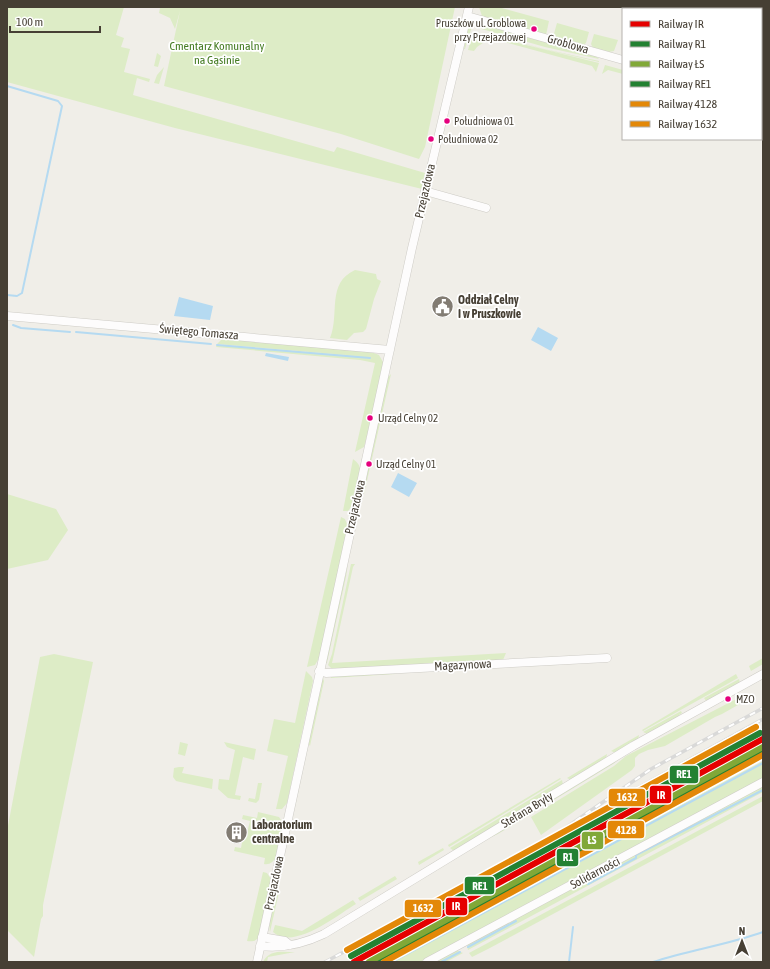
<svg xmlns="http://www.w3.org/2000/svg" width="770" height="969" viewBox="0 0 770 969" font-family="'Asap Condensed',sans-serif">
<rect width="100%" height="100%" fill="#f0eee8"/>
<path fill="#ddecc6" d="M7,7H124L116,35L124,38L121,47L130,49L124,72L150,79L149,82L137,78L133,95L334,152L337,147L425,173L422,189L175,128L7,82Z
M157,7H455L425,147L419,159L341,134L164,86L180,11L175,29L170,18L159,13L160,8Z
M479,7H498L549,21L546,35L536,32L537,29L532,27L530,30L482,16Z
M473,23L465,49H464L467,30Z
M479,23L596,56L599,59L545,47L478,28Z
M557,23L589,32L586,43L583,45L553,37Z
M479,31L544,49L599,61V62L543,49Z
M473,32L599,63L596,72L592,66L490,38L477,47L474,51L468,50Z
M594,34L618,40L614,51L609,52L593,48L591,44Z
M157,53L161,56L158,67L154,66Z
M605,65L623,70V74L608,70L602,74Z
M164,67L159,84L154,83L157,75Z
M355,270L376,274L377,279L381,281L374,299L366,329L363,332L354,333L347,340L330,338C340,314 326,283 355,270Z
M223,338L371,352L379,355L383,362L372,416H369L368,420L371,421L364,447L355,452L375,363L360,360L216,347L217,345L370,357L217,344Z
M391,374L364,494L363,493L386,379Z
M353,459C357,462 360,465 360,470C360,479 354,505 348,511H343Z
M7,494L56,509L68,530L48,560L7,569Z
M341,517L345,519L348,527L319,658L315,665L307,667Z
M348,564L346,577L327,663L325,662Z
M351,564H355L353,567L332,663L506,653L503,660L332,669L328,665L332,654Z
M54,654L93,662L43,905V916L41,919L34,957L7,930V831L40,657Z
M763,658V664L751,671L749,666Z
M306,671L312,677L313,681L287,803L282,809H276L288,756L267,751L274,719L295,723Z
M394,672L396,674L331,678L330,675Z
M736,674L738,678L643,731L642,730Z
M323,678L324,681L310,746L308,743L321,681Z
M739,679L740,683L707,702L704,698Z
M746,694L745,701L722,714L715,717L665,746L648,750L639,754L635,758V766L632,770L541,835L531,817L614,766L626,756Z
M681,711L682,713L679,715L680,717L648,734L643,732Z
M639,735L638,740L616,753L611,751Z
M180,742L188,744L185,756L178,754Z
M224,742L256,749L254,760L243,757L235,795L241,796L240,800L228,798L218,789L219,779L229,780L235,750L227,747Z
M607,754L606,759L571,780L567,778Z
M622,757L613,764L498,834L480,842Z
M763,761V779L420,962H386Z
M179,767H184L182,773L213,779L212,789L176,781L173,777L174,768Z
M560,778L561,779L449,847L448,845Z
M562,780L563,785L454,851L450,848Z
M258,783H262L259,800L256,803L248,801L249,798L255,799Z
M763,786V792L468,950L467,946L470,942Z
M763,796V801L488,949L472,957L469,953Z
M258,812L279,817L283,823L276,857C273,862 270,865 264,864L265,858L234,851L235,847L241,848L243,837H246L250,821L242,819L243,815L257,818Z
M443,848L444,850L419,865L418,862Z
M263,872L267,873L271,879L260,935C257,941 253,942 247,941Z
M395,876L397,879L360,901L358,898Z
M279,892L270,932C268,923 271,897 279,892Z
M353,900L356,904C337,915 294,951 273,932L275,925L302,931Z
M456,950L463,953L446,962H433Z
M295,952L268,957L267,962H263C269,949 283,952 295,952Z"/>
<path fill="#b5daf1" d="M179,297L213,306L210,320L174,316Z
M538,327L558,338L551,351L531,340Z
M266,353L289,357L288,361L265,356Z
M398,473L417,483L409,497L391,487Z"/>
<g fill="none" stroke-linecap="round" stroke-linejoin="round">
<path stroke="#b5daf1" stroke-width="2" d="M7,86L58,101L62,106L22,293L17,296L7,295
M13,325L21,328L70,332
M76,332L211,344
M217,345L370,358
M588,884L636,858V855L763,790
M468,947L516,921
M392,962L763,763
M441,962L460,952
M569,962L573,927
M653,962C689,950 727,945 763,932"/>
<defs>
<path id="minor" d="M467,16L623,60
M761,98L763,99
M425,191L486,208
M7,316L390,350
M319,671L326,673L607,658
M262,937L285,941L290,945
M260,946C283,949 303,944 324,934L633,746L763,674
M257,962L412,248L469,7
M427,962L763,782"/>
</defs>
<use href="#minor" stroke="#ceccc6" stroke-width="9"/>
<use href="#minor" stroke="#fdfcfc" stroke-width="8"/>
<defs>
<path id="rail" d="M618,799L763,719
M325,962L529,853L651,769L763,708"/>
</defs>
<use href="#rail" stroke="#d9d9d8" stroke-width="3.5"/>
<use href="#rail" stroke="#fff" stroke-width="2" stroke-dasharray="6" stroke-linecap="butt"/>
<defs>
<path id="rail-1" d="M354,962L763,739"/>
<path id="rail-2" d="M372,962L763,753"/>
<path id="rail-3" d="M369,962L763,747"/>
<path id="rail-4" d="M351,956L760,733"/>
<path id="rail-5" d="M384,962L763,755"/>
<path id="rail-6" d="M347,950L756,727"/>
</defs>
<use href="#rail-1" stroke="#fff" stroke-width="9"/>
<use href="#rail-2" stroke="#fff" stroke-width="9"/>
<use href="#rail-3" stroke="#fff" stroke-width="9"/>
<use href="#rail-4" stroke="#fff" stroke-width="9"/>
<use href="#rail-5" stroke="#fff" stroke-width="9"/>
<use href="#rail-6" stroke="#fff" stroke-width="9"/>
<use href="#rail-1" stroke="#e50000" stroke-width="6"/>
<use href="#rail-2" stroke="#238132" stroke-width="6"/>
<use href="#rail-3" stroke="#81a838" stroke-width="6"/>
<use href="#rail-4" stroke="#238132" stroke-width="6"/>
<use href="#rail-5" stroke="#e38808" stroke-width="6"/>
<use href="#rail-6" stroke="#e38808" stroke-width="6"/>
</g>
<defs>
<symbol id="civic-disc" viewBox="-11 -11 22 22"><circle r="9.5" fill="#827c73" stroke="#fff"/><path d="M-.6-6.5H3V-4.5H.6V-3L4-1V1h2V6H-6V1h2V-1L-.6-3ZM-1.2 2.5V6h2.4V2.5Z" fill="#fff"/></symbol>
<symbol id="building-disc" viewBox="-11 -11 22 22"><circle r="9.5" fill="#827c73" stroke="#fff"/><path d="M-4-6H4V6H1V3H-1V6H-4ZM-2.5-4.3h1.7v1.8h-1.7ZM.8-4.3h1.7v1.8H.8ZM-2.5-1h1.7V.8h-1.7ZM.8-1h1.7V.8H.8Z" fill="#fff"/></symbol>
</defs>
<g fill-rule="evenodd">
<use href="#civic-disc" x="430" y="294" width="25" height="25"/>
<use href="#building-disc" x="224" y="820" width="25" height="25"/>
</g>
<g fill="#e5007d" stroke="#fff" stroke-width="1.5">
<circle cx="534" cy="29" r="3.5"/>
<circle cx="447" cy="121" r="3.5"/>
<circle cx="431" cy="139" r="3.5"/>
<circle cx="370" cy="418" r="3.5"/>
<circle cx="369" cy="464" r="3.5"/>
<circle cx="728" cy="699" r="3.5"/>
</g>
<g text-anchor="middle" stroke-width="3.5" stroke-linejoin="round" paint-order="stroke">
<g font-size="11" fill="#463f34" stroke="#fff" text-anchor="start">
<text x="526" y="27" text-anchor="end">Pruszków ul. Groblowa<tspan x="526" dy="14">przy Przejazdowej</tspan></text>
<text x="454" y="125">Południowa 01</text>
<text x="438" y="143">Południowa 02</text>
<text x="378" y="422">Urząd Celny 02</text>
<text x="376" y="468">Urząd Celny 01</text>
<text x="736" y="703">MZO</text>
</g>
<g font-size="12" fill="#463f34" stroke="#fff">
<text transform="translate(568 44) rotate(16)" y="4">Groblowa</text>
<text transform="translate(425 191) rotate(-77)" y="4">Przejazdowa</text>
<text transform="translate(199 332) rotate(5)" y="4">Świętego Tomasza</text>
<text transform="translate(355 507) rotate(-77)" y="4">Przejazdowa</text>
<text transform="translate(463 665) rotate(-3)" y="4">Magazynowa</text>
<text transform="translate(527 810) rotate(-31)" y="4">Stefana Bryły</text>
<text transform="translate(595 873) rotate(-28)" y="4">Solidarności</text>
<text transform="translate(274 883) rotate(-78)" y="4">Przejazdowa</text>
</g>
<g font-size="12" fill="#457c23" stroke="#fff">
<text x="217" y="50">Cmentarz Komunalny<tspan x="217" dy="14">na Gąsinie</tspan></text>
</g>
<g font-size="12" font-weight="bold" fill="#463f34" stroke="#fff" text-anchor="start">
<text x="458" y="304">Oddział Celny<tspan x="458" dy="14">I w Pruszkowie</tspan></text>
<text x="252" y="829">Laboratorium<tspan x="252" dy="14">centralne</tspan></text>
</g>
</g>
<g stroke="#fff" stroke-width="1.5">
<rect x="669" y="765" width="30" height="19" rx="4" fill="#238132"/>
<rect x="649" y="785" width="23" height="19" rx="4" fill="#e50000"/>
<rect x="608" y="788" width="38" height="19" rx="4" fill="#e38808"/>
<rect x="607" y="820" width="38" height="19" rx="4" fill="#e38808"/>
<rect x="581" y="831" width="23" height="19" rx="4" fill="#81a838"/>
<rect x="556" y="848" width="23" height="19" rx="4" fill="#238132"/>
<rect x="464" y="876" width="31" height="19" rx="4" fill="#238132"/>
<rect x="445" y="897" width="23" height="19" rx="4" fill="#e50000"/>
<rect x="404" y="899" width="38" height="19" rx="4" fill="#e38808"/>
</g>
<g font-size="11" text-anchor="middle" font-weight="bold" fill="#fff">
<text x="684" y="778">RE1</text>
<text x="661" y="799">IR</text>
<text x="627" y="801">1632</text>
<text x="626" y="834">4128</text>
<text x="592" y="844">ŁS</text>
<text x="568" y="861">R1</text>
<text x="480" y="890">RE1</text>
<text x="456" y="910">IR</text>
<text x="423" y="912">1632</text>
</g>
<rect width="770" height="969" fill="none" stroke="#463f34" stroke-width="16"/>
<rect x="622" y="8" width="140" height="132" fill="#ffffff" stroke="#b5b2ae"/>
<rect x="630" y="21" width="20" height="6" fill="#e50000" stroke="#b5b2ae"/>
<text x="658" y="28" font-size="12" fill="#463f34">Railway IR</text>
<rect x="630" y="41" width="20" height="6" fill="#238132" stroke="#b5b2ae"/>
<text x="658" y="48" font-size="12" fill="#463f34">Railway R1</text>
<rect x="630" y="61" width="20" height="6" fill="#81a838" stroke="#b5b2ae"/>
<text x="658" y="68" font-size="12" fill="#463f34">Railway ŁS</text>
<rect x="630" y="81" width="20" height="6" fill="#238132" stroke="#b5b2ae"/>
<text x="658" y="88" font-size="12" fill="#463f34">Railway RE1</text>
<rect x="630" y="101" width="20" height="6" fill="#e38808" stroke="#b5b2ae"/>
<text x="658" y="108" font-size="12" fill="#463f34">Railway 4128</text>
<rect x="630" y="121" width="20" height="6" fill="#e38808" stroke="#b5b2ae"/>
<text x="658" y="128" font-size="12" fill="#463f34">Railway 1632</text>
<g transform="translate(742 941)" stroke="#ffffff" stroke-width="3" paint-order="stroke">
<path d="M0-3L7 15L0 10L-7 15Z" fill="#463f34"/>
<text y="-6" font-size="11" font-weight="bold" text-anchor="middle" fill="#463f34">N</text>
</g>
<path d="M10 26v6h90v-6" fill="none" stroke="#463f34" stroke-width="2"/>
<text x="16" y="26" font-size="12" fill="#463f34" stroke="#ffffff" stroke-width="3" paint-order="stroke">100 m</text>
</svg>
